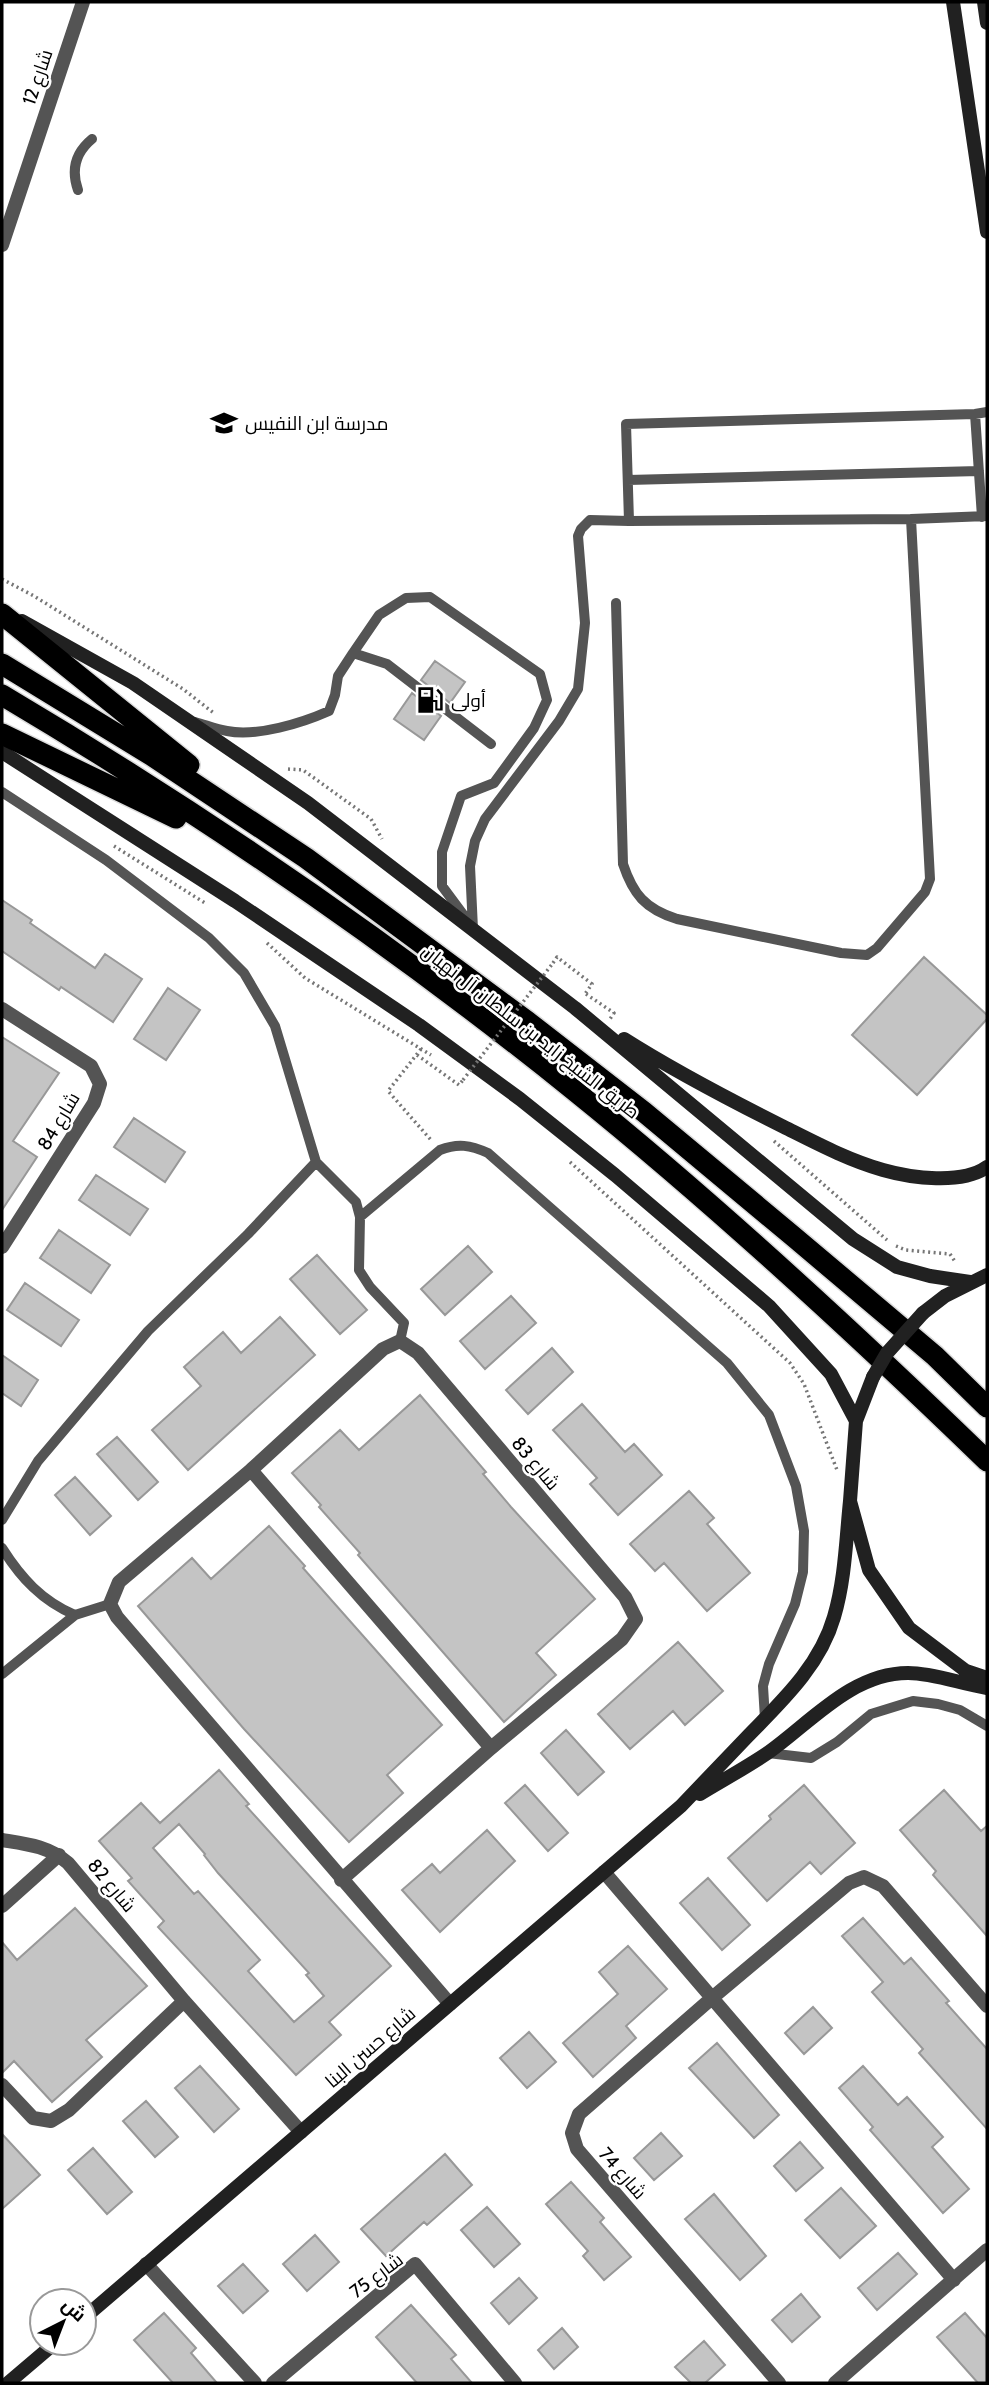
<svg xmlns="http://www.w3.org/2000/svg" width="989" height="2385" viewBox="0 0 989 2385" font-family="Cabin,Cairo,sans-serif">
<rect width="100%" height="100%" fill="#fff"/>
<path fill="#c4c4c4" stroke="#989898" stroke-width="2" fill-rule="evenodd" d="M435,661L465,682L450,703L421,680Z
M412,693L441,716L424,740L394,719Z
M2,900L32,920L30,923L95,968L105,954L142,979L113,1022L61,987L59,990L2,951Z
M924,957L987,1015V1019L917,1095L852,1035Z
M168,988L200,1010L166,1060L134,1039Z
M2,1037L59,1073L13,1141L37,1157L2,1210Z
M134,1118L185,1152L165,1182L114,1147Z
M96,1175L148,1209L130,1235L79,1200Z
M59,1230L110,1265L91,1293L40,1258Z
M468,1246L492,1272L445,1315L421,1289Z
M317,1255L367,1310L340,1334L290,1279Z
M25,1283L79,1320L61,1346L7,1310Z
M511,1296L536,1323L485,1369L460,1341Z
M280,1317L315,1355L188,1470L152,1430L201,1386L184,1367L223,1332L241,1353Z
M552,1348L573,1372L528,1414L506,1390Z
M2,1355L38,1380L21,1406L2,1393Z
M420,1395L486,1472L483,1474L511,1507L595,1599L536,1653L556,1675L504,1722L358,1555L360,1553L319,1507L321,1505L292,1473L340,1430L359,1450Z
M582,1404L625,1452L634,1444L662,1475L618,1515L590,1484L597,1478L553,1430Z
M117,1437L158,1482L138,1500L97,1454Z
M75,1477L111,1516L90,1535L55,1495Z
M689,1491L714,1518L707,1524L750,1573L707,1611L664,1563L655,1571L630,1544Z
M269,1526L305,1566L303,1568L442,1725L387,1775L403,1793L349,1842L244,1729L138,1606L192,1558L211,1579Z
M678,1642L723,1691L685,1725L673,1711L630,1749L598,1714Z
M566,1730L604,1772L578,1795L541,1753Z
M219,1770L249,1804L246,1806L391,1966L329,2022L341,2035L296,2075L158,1927L164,1921L128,1881L132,1878L99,1841L141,1803L160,1823ZM179,1824L205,1854L204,1855L218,1873L309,1973L306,1975L324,1996L294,2022L248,1971L260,1960L198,1891L194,1894L153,1848Z
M525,1785L568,1833L548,1851L505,1803Z
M804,1785L855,1843L821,1874L810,1862L767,1901L728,1858L771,1819L769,1816Z
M944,1790L981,1831L987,1826V1936L933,1875L936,1871L900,1830Z
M487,1830L515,1861L440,1932L402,1890L432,1864L440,1873Z
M708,1878L750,1925L722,1950L680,1903Z
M75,1908L147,1986L86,2040L102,2057L52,2102L14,2061L2,2073V1942L17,1960Z
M863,1918L904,1964L911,1958L949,2001L946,2003L987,2049V2129L919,2053L923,2049L872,1992L883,1982L842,1936Z
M628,1946L667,1989L626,2026L636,2038L593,2077L563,2043L618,1994L599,1972Z
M813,2007L832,2028L804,2054L785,2033Z
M529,2032L556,2062L527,2088L500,2058Z
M717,2043L779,2115L754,2138L689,2068Z
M200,2066L239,2109L214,2132L175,2088Z
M863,2066L898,2105L907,2097L943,2137L932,2147L969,2189L943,2213L870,2130L873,2127L839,2088Z
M146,2101L178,2137L155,2157L123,2121Z
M661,2133L682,2156L654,2180L634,2158Z
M2,2134L40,2175L2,2209Z
M800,2142L823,2168L796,2191L774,2166Z
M93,2148L132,2192L107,2214L68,2170Z
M445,2154L472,2185L427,2225L424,2222L386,2256L361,2229Z
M571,2182L604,2218L600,2222L631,2257L604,2280L583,2256L588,2251L546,2204Z
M841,2188L876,2226L840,2258L805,2220Z
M714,2194L766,2256L740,2280L685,2219Z
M487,2207L520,2244L494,2267L461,2230Z
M315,2235L339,2262L307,2291L283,2264Z
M898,2253L917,2274L877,2310L858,2288Z
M243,2264L268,2291L243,2313L218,2286Z
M519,2278L537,2298L509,2324L491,2303Z
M801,2294L820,2317L792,2342L772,2320Z
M411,2305L456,2355L451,2359L472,2383H417L376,2337Z
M164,2313L196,2348L191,2353L217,2383H173L134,2340Z
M965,2313L987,2338V2383H978L937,2337Z
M562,2328L578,2347L554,2369L538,2350Z
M704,2341L725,2365L705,2383H691L675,2367Z"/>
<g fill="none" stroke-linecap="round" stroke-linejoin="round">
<defs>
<path id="highway" d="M2,614L189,765
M2,664L151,755L306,858L528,1022L644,1112L794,1237L935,1356L987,1407
M2,695C201,813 395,946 575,1091C719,1207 855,1333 987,1461
M2,734L176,818"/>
</defs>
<use href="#highway" stroke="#dbdbdb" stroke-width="24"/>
<path stroke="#767676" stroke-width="3.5" stroke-dasharray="2 3.5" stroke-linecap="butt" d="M2,579L34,596L183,689L215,714
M288,769L303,770L371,819L382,839
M114,846L205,903
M267,943L305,978L431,1055
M553,963L557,957L592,984L585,994
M586,994L614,1013L610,1019
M421,1049L388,1091L431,1140
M417,1055L459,1085L463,1080
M774,1141L887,1240
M570,1162L790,1363L804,1384L837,1470
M896,1246L906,1250L950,1254L956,1263"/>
<path stroke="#545454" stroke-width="10" d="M78,190C71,170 75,153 92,139
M987,412L975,414L626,424L629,521L911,519L987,516
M975,414L982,517
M628,480L979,471
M616,603L623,864C633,894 645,909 677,919L841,953L867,955L877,948L925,892L930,879L911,519
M353,653L387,664L491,744
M195,722C206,725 216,729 227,731C257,737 302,723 329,711L335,695L338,676L353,653L379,615L406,598L430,597L540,674L547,700L534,728L494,783L461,796L442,852V886L468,921
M2,792L106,860L209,938L244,973L275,1026L316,1162L356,1202L360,1217L359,1270L370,1287L404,1323L400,1341
M473,929L470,866L475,841L485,819L559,721L578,689L585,623L578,536L581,529L590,520L629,521
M360,1217L440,1150C458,1143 470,1145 488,1153L727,1363L769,1415L796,1486L804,1531L803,1572L795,1604L769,1664L763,1686L765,1719
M2,1520L38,1461L148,1331L248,1234L316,1162
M2,1548C21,1578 42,1601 75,1615L110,1604
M2,1674L75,1615
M768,1753L811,1758L837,1742L871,1714L913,1701L938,1704L960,1710L987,1726"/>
<path stroke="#545454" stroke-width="14" d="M2,245L83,2
M2,1009L91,1066L100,1084L94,1103L2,1247
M251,1470L491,1748
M2,1840C27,1844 48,1846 68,1863L184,2001L301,2132
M604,1872L954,2280
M341,1880L491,1748L622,1639L636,1619L625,1597L418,1353L400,1341L383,1349L251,1470L119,1582L110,1604L117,1617L450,2004
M2,1906L59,1855
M2,2085L33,2118L51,2121L69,2110L184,2001
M146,2264L255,2383
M273,2383L415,2264L515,2383
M779,2383L577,2149L572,2133L579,2114L712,1998L849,1883L864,1877L883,1886L987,2006
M835,2383L987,2250"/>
<path stroke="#212121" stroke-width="14" d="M953,2L987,232
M984,2L987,23
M22,621L133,683L308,803L575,1008L853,1239L897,1267L930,1276L970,1282
M2,752L235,901L419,1025L520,1099L615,1175L769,1306L831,1374L856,1421
M624,1039C676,1072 730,1100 784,1127C816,1143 848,1160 883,1170C911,1178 962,1185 987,1167
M923,1313L945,1296L987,1275
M873,1377L856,1421L850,1501L869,1570L909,1628L966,1671L987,1678
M700,1794C723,1780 747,1767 769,1752C811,1722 852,1673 908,1673C934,1673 961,1684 987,1688
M84,2318L681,1806C703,1783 725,1760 747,1737C781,1702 820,1666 834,1617C845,1580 846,1540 850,1501
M8,2383L55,2343"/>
<use href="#highway" stroke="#000" stroke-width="21"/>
<path stroke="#767676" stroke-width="3.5" stroke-dasharray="2 3.5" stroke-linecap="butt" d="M463,1080L553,963"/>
<path stroke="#212121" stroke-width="14" d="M873,1377L887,1353L923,1313"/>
</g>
<defs>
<symbol id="school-bare" viewBox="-9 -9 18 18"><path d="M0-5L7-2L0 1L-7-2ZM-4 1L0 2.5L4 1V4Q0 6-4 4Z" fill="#000" stroke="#fff" stroke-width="2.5" paint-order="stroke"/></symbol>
<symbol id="fuel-bare" viewBox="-9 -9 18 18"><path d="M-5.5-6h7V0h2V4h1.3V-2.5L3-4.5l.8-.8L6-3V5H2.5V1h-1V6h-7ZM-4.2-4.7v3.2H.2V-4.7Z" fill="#000" stroke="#fff" stroke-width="2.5" paint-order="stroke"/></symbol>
</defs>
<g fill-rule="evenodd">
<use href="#school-bare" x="205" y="404" width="38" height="38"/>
<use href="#fuel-bare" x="411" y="681" width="38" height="38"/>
</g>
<g text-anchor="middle" stroke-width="5" stroke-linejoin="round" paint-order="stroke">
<g font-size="19" fill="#000" stroke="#fff">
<text transform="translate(37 77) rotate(-71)" y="7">شارع 12</text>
<text transform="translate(531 1031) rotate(38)" y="7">طريق الشيخ زايد بن سلطان آل نهيان</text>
<text transform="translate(58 1121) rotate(-59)" y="7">شارع 84</text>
<text transform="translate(536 1463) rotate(50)" y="7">شارع 83</text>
<text transform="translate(112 1885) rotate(50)" y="7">شارع 82</text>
<text transform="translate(370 2047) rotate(-41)" y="7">شارع حسن البنا</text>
<text transform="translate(623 2173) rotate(49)" y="7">شارع 74</text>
<text transform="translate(376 2275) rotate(-37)" y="7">شارع 75</text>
</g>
<g font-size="19" fill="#000" stroke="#fff" text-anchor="start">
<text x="245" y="430">مدرسة ابن النفيس</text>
<text x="451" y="707">أولى</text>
</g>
</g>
<rect width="989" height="2385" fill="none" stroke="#000000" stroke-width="7"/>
<g transform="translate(63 2322) rotate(42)"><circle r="33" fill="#ffffff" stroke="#999999" stroke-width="2"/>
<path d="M0-5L12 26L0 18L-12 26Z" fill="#000000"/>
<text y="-10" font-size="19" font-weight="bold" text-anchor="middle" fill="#000000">ش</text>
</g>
</svg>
